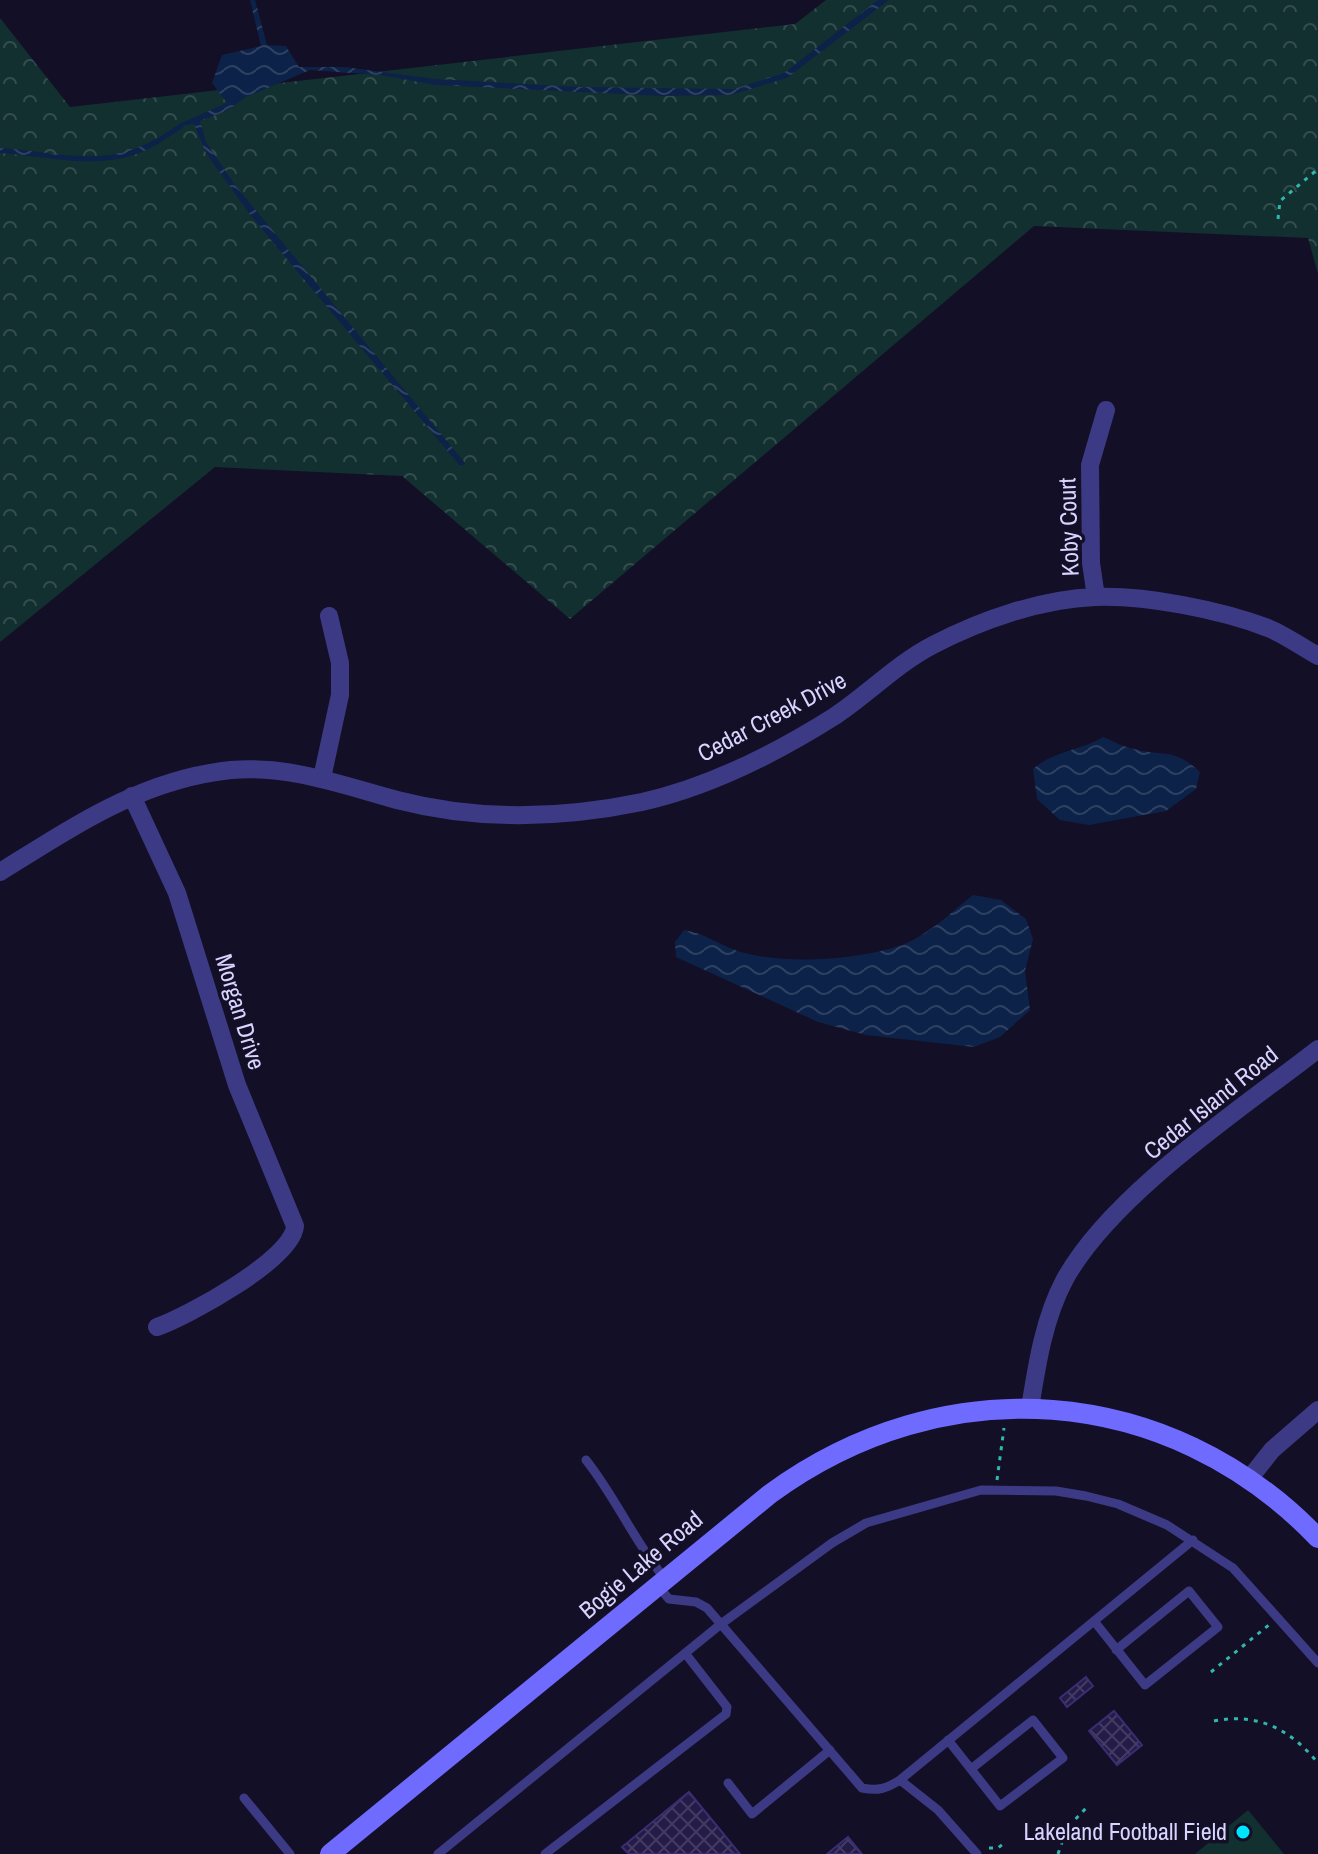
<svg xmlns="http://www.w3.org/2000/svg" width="1318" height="1854" viewBox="0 0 1318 1854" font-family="'Archivo Narrow',sans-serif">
<defs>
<pattern id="forest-crowns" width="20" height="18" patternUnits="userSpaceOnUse" patternTransform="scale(2)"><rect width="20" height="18" fill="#12302f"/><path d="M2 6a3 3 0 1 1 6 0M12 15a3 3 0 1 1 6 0" fill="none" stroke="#344d4e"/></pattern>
<pattern id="water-waves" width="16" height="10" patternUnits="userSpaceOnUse" patternTransform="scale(2)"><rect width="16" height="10" fill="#0c2248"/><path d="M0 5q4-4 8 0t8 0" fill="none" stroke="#2f4163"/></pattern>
<pattern id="building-cross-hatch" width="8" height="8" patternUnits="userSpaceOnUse" patternTransform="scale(2)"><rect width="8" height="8" fill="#241b47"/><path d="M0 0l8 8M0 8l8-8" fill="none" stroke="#433b63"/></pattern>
</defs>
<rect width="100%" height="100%" fill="#130f26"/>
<path fill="url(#forest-crowns)" d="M826,0H1318V274L1308,238L1034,226L570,619L402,476L215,467L0,642V18L70,107L795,24Z"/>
<path fill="#12302f" d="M1248,1810L1284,1854H1195Z"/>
<path fill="url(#water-waves)" d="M250,0H255L267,45L286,46L299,67H344L436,79L581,87L734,89L784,73L878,0H889L787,78L731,95L661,96L436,85L380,75L310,70L246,97L226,111L200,121L206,142L235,185L465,463L461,467L251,216L206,153L194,124L181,126V123L227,103L212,83L222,55L261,46Z
M155,139L158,144C108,174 55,157 0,153V148C53,151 106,169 155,139Z
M1103,737C1113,741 1123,747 1134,749C1164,757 1173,747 1200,772L1196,789L1166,811L1089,825L1060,820L1037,799L1033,769C1053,751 1080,751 1103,737Z
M973,895L1001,900L1026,919L1033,939L1025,971L1030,1010L1000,1037L974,1047L866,1035L818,1022L676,957L675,942L684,930C706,934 716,943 735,950C779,966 859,960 902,945C928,935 952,912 973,895Z"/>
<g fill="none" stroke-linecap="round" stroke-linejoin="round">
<path stroke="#0c2248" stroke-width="5" d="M158,141L181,126"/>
</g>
<path fill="url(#building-cross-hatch)" stroke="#3b2d73" stroke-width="2" d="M1086,1677L1093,1686L1067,1707L1060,1698Z
M1114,1711L1142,1745L1117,1765L1089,1731Z
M689,1792L740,1854H629L622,1847Z
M848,1837L862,1854H827Z"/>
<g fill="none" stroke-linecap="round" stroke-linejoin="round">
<path stroke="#2fb8b0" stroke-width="3" stroke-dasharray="4 6" stroke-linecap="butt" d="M1278,219L1280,201L1318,169
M997,1480L1004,1428
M1211,1672L1270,1624
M1214,1721C1258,1712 1291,1730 1318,1763
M989,1848H998L1004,1843
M1058,1854L1067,1828L1089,1805"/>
<path stroke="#3d3a85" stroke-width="9" d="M586,1460C616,1498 634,1541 665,1579
M657,1585L669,1599L696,1602L707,1608L862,1788C878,1791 886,1789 900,1780L1193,1540
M1094,1621L1145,1685L1218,1627L1189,1591L1116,1650
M948,1740L1000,1806L1063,1758L1033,1720L971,1769
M900,1780L938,1810L977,1854
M728,1783L752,1814L830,1750
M244,1798L290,1854
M438,1854L721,1624L832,1543L866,1523L981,1490L1056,1491L1086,1496L1118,1504L1167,1525L1233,1568L1318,1663
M545,1854L726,1714L727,1707L685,1653"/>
<path stroke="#3d3a85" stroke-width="18" d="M1096,597L1091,563L1090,465L1106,410
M322,778L340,695V663L329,616
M132,796L177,893L237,1085L295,1226C293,1259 188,1316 157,1327
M0,872C73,827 142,779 231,770C289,765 342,785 397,800C478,821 560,819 642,802C709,787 778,752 835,716C868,694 898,663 933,645C981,620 1041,599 1095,597C1146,595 1221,610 1268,628C1285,635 1302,647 1318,656
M1030,1408C1037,1364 1044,1318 1065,1279C1112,1194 1241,1109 1318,1049
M1249,1479L1272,1450L1318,1410"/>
<path stroke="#6f6bff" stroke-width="20" d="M330,1854L770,1494C943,1367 1168,1382 1318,1538"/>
</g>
<circle fill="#00e5ff" stroke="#130f26" stroke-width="3" cx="1243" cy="1832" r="8"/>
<g text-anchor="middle" stroke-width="7" stroke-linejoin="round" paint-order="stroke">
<g font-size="24" fill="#d9d4ff" stroke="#130f26">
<text transform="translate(1069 527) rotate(-92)" y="8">Koby Court</text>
<text transform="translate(772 717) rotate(-28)" y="8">Cedar Creek Drive</text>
<text transform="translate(240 1012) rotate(73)" y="8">Morgan Drive</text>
<text transform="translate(1211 1103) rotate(-39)" y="8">Cedar Island Road</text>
<text transform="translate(641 1565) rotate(-40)" y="8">Bogie Lake Road</text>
</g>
<g font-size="24" fill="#d9d4ff" stroke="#130f26" text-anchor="end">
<text x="1227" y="1840">Lakeland Football Field</text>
</g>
</g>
</svg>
